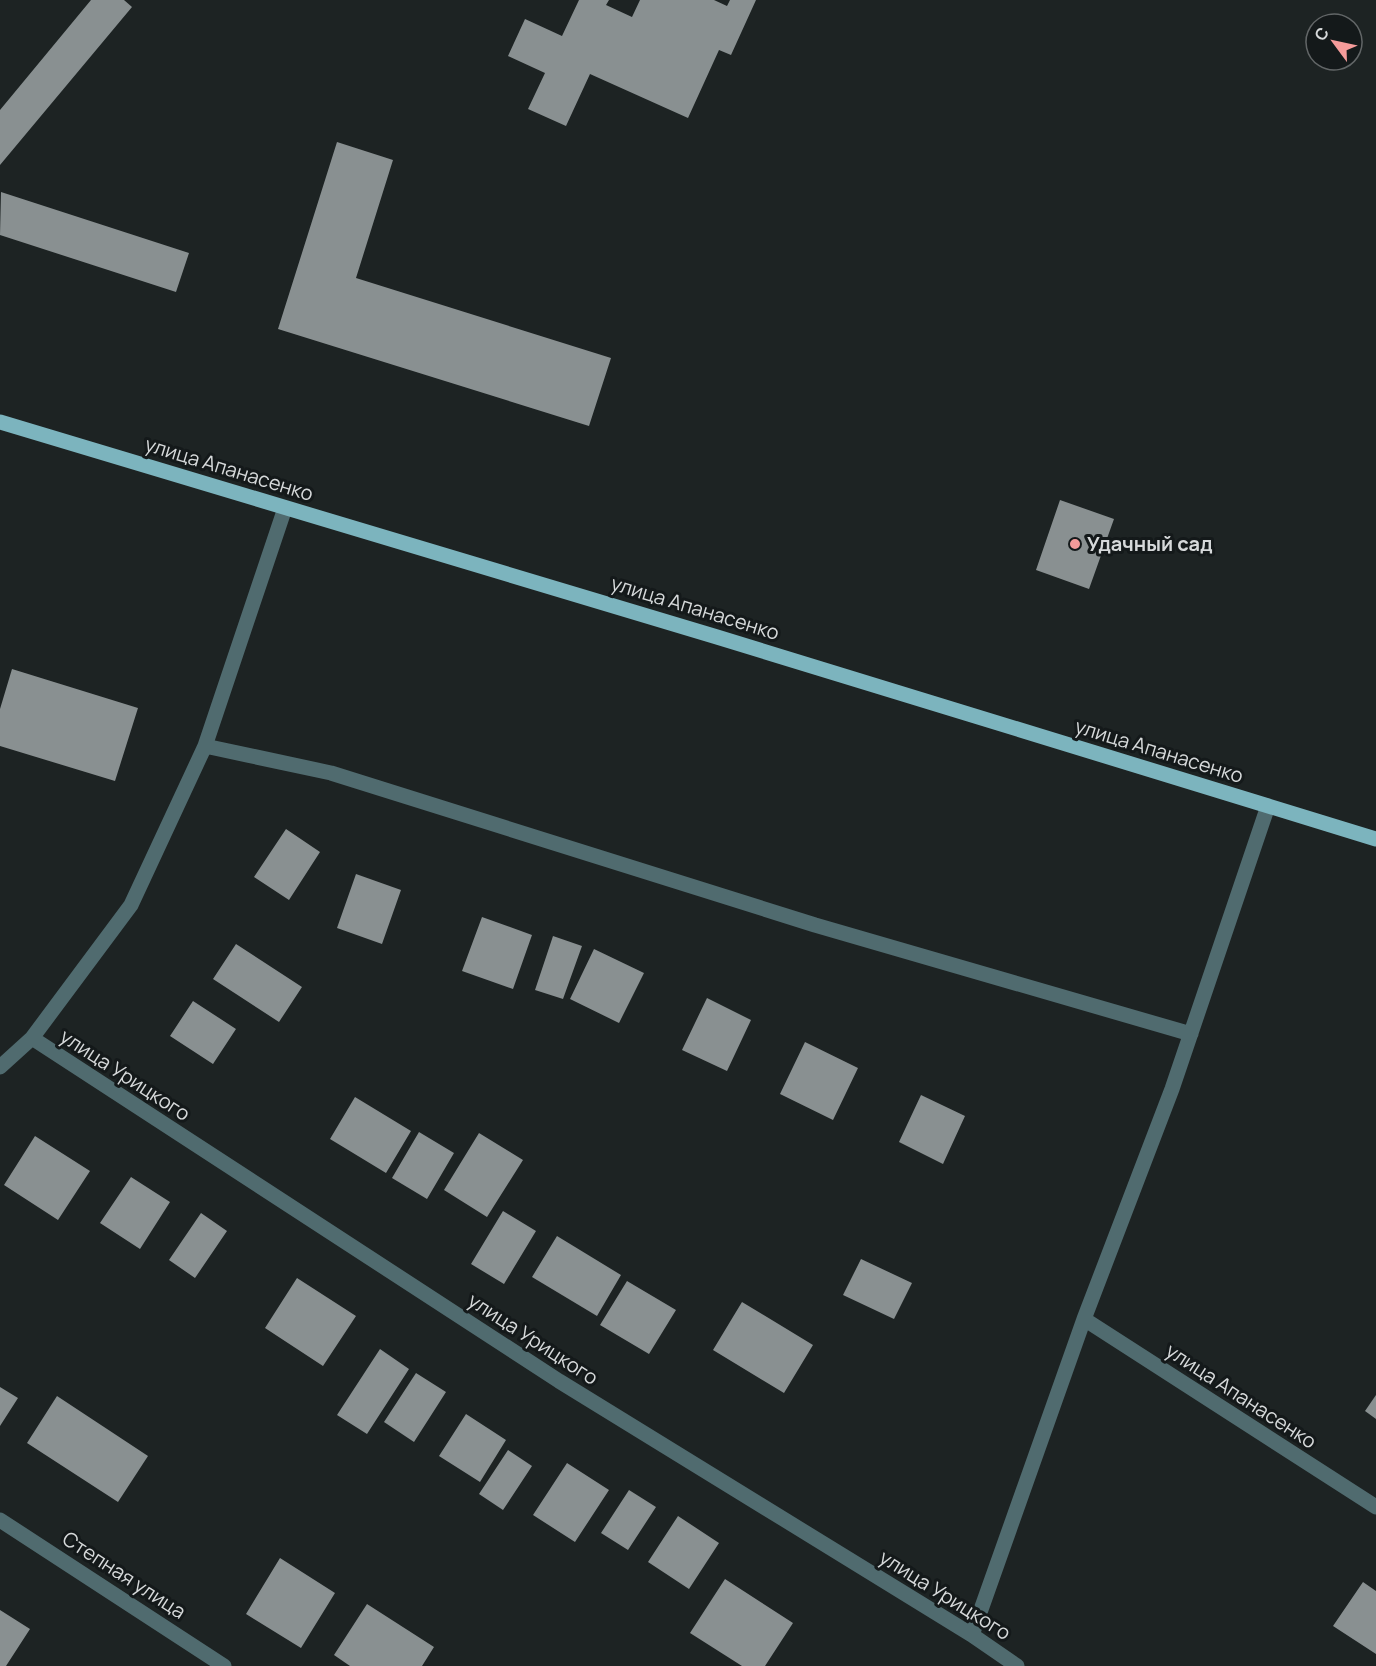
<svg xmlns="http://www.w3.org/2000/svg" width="1376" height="1666" viewBox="0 0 1376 1666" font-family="Manrope,sans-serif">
<rect width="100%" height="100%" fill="#1d2323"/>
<path fill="#899091" d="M91,0H124L132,7L0,165V110Z
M579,0H609L606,5L632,17L640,0H714L727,6L730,0H756L731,55L719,50L688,118L590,74L566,126L528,109L545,73L508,56L525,19L562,36Z
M337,142L393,160L356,278L611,358L589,426L278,329Z
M1,192L189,253L176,292L0,235Z
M1060,500L1114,519L1089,589L1036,570Z
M12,669L138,708L115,781L0,746V709Z
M286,829L320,852L289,900L254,877Z
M356,874L401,890L382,944L337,928Z
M482,917L532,935L513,989L462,971Z
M553,936L582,946L563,999L535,990Z
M236,944L302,987L279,1022L213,979Z
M594,949L644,973L619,1023L570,999Z
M707,998L751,1020L727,1071L682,1050Z
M193,1001L236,1029L213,1064L170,1036Z
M805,1042L858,1068L833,1120L780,1094Z
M921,1095L965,1116L943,1164L899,1142Z
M355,1097L411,1131L386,1173L330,1139Z
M419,1132L454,1153L427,1199L392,1178Z
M479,1133L523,1160L487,1217L444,1190Z
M35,1136L90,1171L58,1220L4,1185Z
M131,1177L170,1202L140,1249L100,1223Z
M503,1211L536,1231L504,1284L471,1264Z
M201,1213L227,1231L195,1278L169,1260Z
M557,1236L621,1275L597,1316L532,1277Z
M861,1259L912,1283L894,1319L843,1295Z
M297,1278L356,1316L323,1366L265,1328Z
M627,1281L676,1310L649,1354L600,1325Z
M742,1302L813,1345L784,1393L713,1350Z
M380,1349L409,1369L367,1434L337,1415Z
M416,1373L446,1392L414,1442L384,1422Z
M0,1387L18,1398L0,1426Z
M1376,1395V1419L1365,1411Z
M57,1396L148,1456L118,1502L27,1443Z
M466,1414L506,1440L480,1482L439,1456Z
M508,1450L532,1466L503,1510L479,1494Z
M567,1463L609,1490L575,1542L533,1515Z
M629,1490L656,1507L628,1550L601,1533Z
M678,1516L719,1543L689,1589L648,1562Z
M280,1558L335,1593L301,1648L246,1614Z
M725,1579L793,1623L765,1666H742L690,1633Z
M1363,1582L1376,1591V1654L1333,1626Z
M367,1604L434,1647L422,1666H350L334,1655Z
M0,1610L30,1629L6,1666H0Z"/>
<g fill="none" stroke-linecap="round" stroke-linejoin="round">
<path stroke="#506b6f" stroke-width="15" d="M205,746L331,773L815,925L1191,1034
M32,1038L559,1381L972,1635L1017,1666
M0,1067L32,1038L131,905L205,746L285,508
M1084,1319L1376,1507
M0,1520L224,1666
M972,1635L1084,1319L1172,1089L1268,806"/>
<path stroke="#7cb4be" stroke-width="15" d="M0,422L717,637L1376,839"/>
</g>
<circle fill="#f59b9a" stroke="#14191a" stroke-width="2" cx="1075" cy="544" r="6"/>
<g text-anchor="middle" stroke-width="6" stroke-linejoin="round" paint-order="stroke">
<g font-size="20" fill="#d6d9da" stroke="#14191a">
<text transform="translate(229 469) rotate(17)" y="7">улица Апанасенко</text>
<text transform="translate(695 608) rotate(17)" y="7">улица Апанасенко</text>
<text transform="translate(1159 751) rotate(17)" y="7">улица Апанасенко</text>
<text transform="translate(125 1075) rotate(33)" y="7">улица Урицкого</text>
<text transform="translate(533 1339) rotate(33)" y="7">улица Урицкого</text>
<text transform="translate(1241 1396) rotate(33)" y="7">улица Апанасенко</text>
<text transform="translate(124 1575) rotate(33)" y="7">Степная улица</text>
<text transform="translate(945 1595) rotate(32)" y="7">улица Урицкого</text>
</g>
<g font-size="20" font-weight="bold" fill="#d6d9da" stroke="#14191a" text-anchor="start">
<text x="1087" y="551">Удачный сад</text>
</g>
</g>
<g transform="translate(1334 42) rotate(303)"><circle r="28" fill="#14191a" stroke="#626667" stroke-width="1.5"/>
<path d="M0-4.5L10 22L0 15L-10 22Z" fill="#f59b9a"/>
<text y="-9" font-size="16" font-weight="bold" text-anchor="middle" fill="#d6d9da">С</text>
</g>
</svg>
